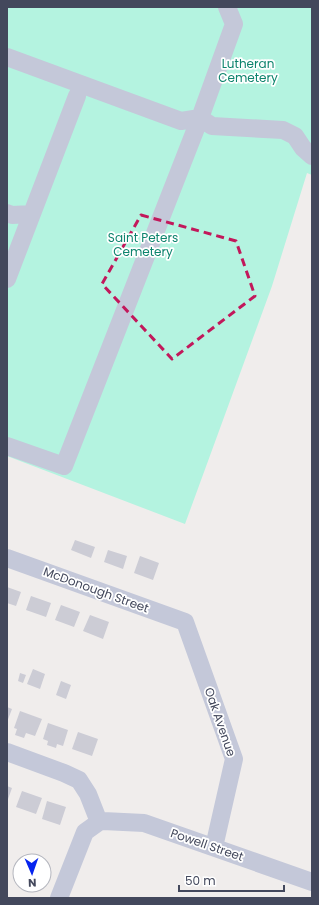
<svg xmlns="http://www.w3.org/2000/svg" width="319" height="905" viewBox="0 0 319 905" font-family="Poppins,sans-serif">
<rect width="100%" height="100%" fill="#f0edec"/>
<path fill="#b4f3e0" d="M7,7H312V175L307,173L272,286L185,524L7,456Z"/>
<path fill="#ccccd5" d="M75,540L95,547L91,558L71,550Z
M108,550L127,556L123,569L104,562Z
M140,556L159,563L153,580L134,573Z
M7,587L21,592L16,606L7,603Z
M31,596L51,603L46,617L26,610Z
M61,605L80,612L74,627L55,620Z
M90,615L109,622L103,639L83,631Z
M33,669L45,674L40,689L27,684Z
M20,673L26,675L23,683L18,681Z
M61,681L71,685L66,699L56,695Z
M7,707L12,709L7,722Z
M20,711L42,719L35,736L26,733L24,738L15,735L17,729L14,728Z
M48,723L68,730L63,746L57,744L56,748L47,745L48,741L43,739Z
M78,732L98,739L92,756L72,749Z
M7,786L12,788L7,802Z
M22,791L42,798L36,814L16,807Z
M47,801L66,807L60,825L42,819Z"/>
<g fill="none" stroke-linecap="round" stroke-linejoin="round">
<path stroke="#c4c8d9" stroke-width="18" d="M7,57L181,121L200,118L234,24L227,7
M7,213L12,215L32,214
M7,279L77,96
M7,446L64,466L200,118L212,126L283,130L295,136L303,148L312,156
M7,558L185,622L234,759L214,847
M7,752L64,773L79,780L88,794L99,822
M59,898L85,832L99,822L103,821L144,823L312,882"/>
</g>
<path fill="none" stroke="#c2185b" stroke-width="3" stroke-dasharray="8 5" stroke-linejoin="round" d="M141,215L236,241L255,296L172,359L102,284Z"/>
<g text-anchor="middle" stroke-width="3.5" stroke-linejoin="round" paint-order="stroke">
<g font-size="12" fill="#0d846d" stroke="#fff">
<text x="248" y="68">Lutheran<tspan x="248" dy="14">Cemetery</tspan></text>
<text x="143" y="242">Saint Peters<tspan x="143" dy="14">Cemetery</tspan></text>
</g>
<g font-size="12" fill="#43485c" stroke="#fff">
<text transform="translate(96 590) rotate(20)" y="4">McDonough Street</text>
<text transform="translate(220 722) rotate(71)" y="4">Oak Avenue</text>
<text transform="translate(207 845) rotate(19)" y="4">Powell Street</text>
</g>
</g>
<rect width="319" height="905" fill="none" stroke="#43485c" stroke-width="16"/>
<g transform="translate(32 873) rotate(178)"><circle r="19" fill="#ffffff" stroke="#b4b6be"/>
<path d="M0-3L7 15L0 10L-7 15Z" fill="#0624ef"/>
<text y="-6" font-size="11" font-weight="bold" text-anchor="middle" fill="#43485c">N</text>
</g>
<path d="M179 885v6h105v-6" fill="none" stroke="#43485c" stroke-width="2"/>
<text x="185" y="885" font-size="12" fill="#43485c" stroke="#ffffff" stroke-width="3" paint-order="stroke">50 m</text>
</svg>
